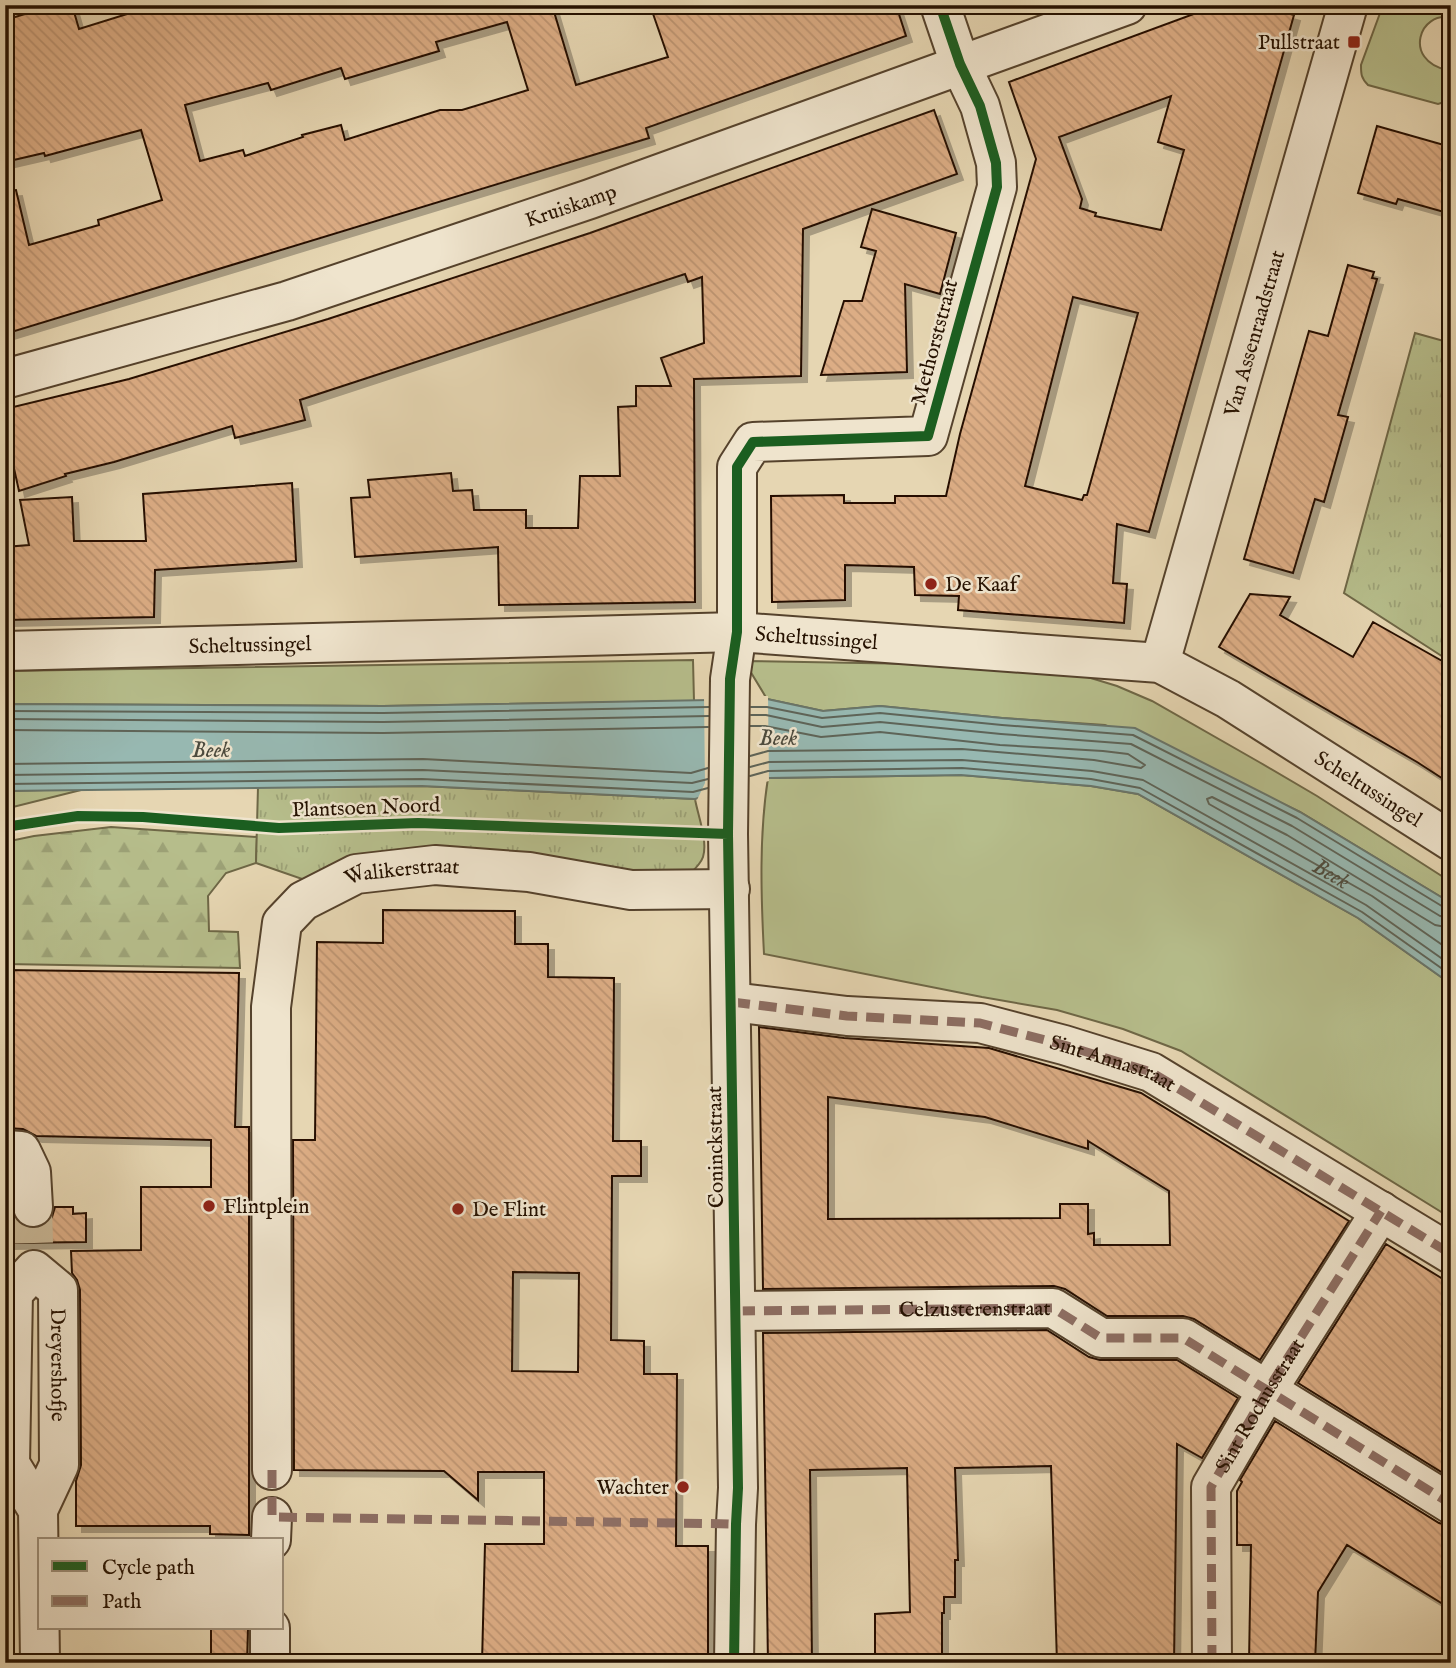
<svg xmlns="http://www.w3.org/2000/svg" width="1456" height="1668" viewBox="0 0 1456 1668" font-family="'IM FELL English',serif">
<defs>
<pattern id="forest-firs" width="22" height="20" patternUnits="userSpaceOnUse" patternTransform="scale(1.75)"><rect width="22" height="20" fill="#b6bd8b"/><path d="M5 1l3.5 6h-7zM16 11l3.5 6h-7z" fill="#9ca176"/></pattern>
<pattern id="park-tufts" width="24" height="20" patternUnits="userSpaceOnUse" patternTransform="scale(1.75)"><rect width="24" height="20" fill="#b6bd8b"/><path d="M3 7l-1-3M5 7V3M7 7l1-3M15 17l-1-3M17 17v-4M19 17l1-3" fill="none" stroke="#9ca176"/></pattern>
<pattern id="building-back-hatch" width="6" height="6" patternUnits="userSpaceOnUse" patternTransform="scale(1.75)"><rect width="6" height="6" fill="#dcad85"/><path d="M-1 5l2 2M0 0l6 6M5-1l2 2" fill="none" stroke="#bd9471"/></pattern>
<filter id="shadow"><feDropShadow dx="6" dy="6" stdDeviation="0" flood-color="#0004"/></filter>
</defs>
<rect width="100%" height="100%" fill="#e6d6b2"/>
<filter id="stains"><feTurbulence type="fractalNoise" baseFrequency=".00286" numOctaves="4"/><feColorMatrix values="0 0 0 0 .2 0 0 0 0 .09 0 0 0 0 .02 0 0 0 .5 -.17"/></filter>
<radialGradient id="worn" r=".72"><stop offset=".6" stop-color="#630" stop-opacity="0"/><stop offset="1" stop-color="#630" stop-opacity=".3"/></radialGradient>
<path fill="#b6bd8b" stroke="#6e6746" stroke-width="2" d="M1383,5H1451V18C1420,10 1402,60 1447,70L1451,80V100L1438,104L1368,85C1361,78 1361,74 1361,65Z
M693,660L694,701L383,706L5,704V671Z
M744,661L917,664L1081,675L1117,686L1152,701L1259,762L1317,796L1451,882V903L1300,812L1252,789L1105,725L1002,718L880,706L823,711L767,699Z
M961,775L1091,786L1138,794L1358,918L1451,984V1218L1181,1051L1123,1029L1057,1010L982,997L764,954C761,896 759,835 768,778Z
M85,789L5,809V791Z"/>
<path fill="url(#forest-firs)" stroke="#6e6746" stroke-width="2" d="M111,827L257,837L256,863L226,873L208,896L209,931L238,932L240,968L5,964V842L34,836Z"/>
<path fill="url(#park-tufts)" stroke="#6e6746" stroke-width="2" d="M1415,333L1451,343V662L1344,593Z
M422,786L695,799C698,816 708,841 703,857C700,866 690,873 684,880H305L256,863L258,787Z"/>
<path fill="#97b8b1" stroke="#69756a" stroke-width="2" d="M767,699L823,711L880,706L1002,718L1135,728L1300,812L1451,903V984L1358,918L1138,794L1091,786L961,775L769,778L695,799L422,786L5,791V704L383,706Z"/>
<path fill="#e6d6b2" d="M768,696L769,781L690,802L697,800L705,783L704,697Z"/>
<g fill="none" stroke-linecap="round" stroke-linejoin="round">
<g stroke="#5e6458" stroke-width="2">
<path d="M751,707H767L822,718L880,713L1002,725L1133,735L1297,818L1445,908L1451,909"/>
<path d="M5,711L383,713L709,707"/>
<path d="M751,715H766L822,727L880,722L1001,734L1131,744L1292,826L1440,916L1451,918"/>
<path d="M5,719L383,722L709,716"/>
<path d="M5,730L383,733L708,727"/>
<path d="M750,756L768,751L962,749L1094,760L1141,768L1145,765L1128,754L1103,751L1000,745L880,732L821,737L765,726H750"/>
<path d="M5,764L423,759L691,773L708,768"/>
<path d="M750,767L769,762L962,760L1092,771L1143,780L1366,905L1451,965"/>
<path d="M5,775L423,770L692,783L708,779"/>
<path d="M750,776L768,771L962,768L1091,779L1140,788L1362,912L1451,975"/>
<path d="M5,784L422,779L693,792L708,788"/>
<path id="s1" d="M1451,928L1435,925L1287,835L1212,797L1207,799L1209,804L1372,896L1451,951"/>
</g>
</g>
<path fill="url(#building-back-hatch)" stroke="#251100" stroke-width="2" fill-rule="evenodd" filter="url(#shadow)" d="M55,5H72L79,29L156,5H552L576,85L668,57L650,5H896L906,36L646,128L649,138L5,334V191L16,190L29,245L99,225L98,220L162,200L141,130L45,156L44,153L5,162V20ZM507,22L528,90L462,110H440L345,140L341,125L302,135L303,137L245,156L243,150L200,161L185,105L268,83L271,90L341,68L345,79L439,51L436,42Z
M1218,5H1259L1294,15L1149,532L1117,524L1113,583L1127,584L1124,623L958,610L959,596L915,595L914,567L845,565V600L772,602L771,496L844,495V503H895V496H946L960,434L1036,159L1009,82ZM1171,96L1158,142L1184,150L1161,230L1095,216L1096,213L1080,208L1082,199L1059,137ZM1073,297L1138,313L1087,495H1084L1082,500L1025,486Z
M934,110L957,174L803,229L801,376L694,379L695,602L499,605L498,547L355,557L351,498L370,497L368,480L451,473L453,491L472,490L474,510H526V528H578L580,476H620L618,407L636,406V386H671L661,358L704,343L702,277L688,282L685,274L300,400L305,420L235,438L232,426L114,462L65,474L66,476L19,491L13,464L5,466V409L129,379L328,319L590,233Z
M1377,126L1451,147V214L1398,199L1396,204L1358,193Z
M872,209L956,233L940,294L905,284L907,372L821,375L844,301H862L876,251L861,247Z
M1348,265L1374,272L1372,278L1377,279L1338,415L1348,417L1324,502L1315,499L1293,573L1244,559L1309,331L1328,336Z
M292,483L296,561L155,570L154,617L5,620V547L29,545L20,500L72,497L74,541H146L143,494Z
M1250,594L1290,597L1280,615L1353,657L1373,622L1451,666V784L1417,762L1219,647Z
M383,910L515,911V944H548V977L614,978L613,1141H641V1176H612L611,1340L644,1341V1374H677L676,1546H708V1663H482L485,1544H544V1472H478V1500L444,1471L294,1470L293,1140H315L317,942L383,943ZM513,1272L579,1273L578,1372L512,1371Z
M5,970L239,973L235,1127H249V1535L210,1534V1526H76V1481L81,1465L80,1290L77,1280L72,1273L71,1251L141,1250V1187H211V1140L36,1136L23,1129L5,1128Z
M759,1027L844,1038L989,1048L1141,1093L1349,1221L1260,1360L1194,1319L1183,1316H1107L1065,1289L1054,1286L763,1289ZM828,1097L985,1117L1088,1149V1141L1169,1191L1170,1245H1094V1233L1088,1234V1204H1060V1218L828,1219Z
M55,1207H73V1214L86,1213V1242L5,1243V1208H11L14,1218L23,1226L34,1229L46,1225L52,1217Z
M1386,1244L1451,1284V1478L1298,1383Z
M1047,1330L1089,1357L1100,1360H1177L1238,1398L1202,1458L1177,1444L1174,1663H1057L1051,1466L955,1468L958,1560H955V1597H944V1613H942V1663H875V1614L910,1612L907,1468L810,1470L812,1663H768L763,1333Z
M1275,1421L1439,1523L1451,1526V1609L1347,1545L1318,1592L1315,1663H1249L1251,1545H1237V1491L1242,1482L1240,1480Z
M211,1628H248L247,1663H211Z"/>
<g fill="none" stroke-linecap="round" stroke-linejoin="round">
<path stroke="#c9b897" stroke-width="38" stroke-dasharray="38 19" stroke-linecap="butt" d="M33,1207L34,1243"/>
<defs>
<g id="minor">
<path id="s2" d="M5,379L287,301L590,199L1127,5"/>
<path id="s3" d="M5,651L737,632L1160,663L1228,699L1451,841"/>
<path id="s4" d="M1160,663L1348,5"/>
<path id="s5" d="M732,1002L847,1016L980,1023L1064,1045L1151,1072L1451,1254"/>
<path d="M5,1150L21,1151L31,1172L33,1207"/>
<path id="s6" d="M737,1311L1053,1308L1101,1338H1183L1451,1504"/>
<path id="s7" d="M272,1470L271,1007L282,923L303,901L356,874L435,865L529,872L631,890L730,889"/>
<path id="s8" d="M38,1510L10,1464L13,1293L34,1270L58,1290L59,1465L38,1510L40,1662"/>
<path d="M271,1540L272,1517"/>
<path d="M270,1663V1628"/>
<path d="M734,1663L736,1524L738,1488L728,834L730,679L737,632V467L753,442L928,436L997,187L996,163L980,106L960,64L940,5"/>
<path id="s9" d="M1212,1663L1211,1487L1268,1389L1381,1211"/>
</g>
</defs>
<use href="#minor" stroke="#55422c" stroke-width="42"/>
<use href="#minor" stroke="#efe4cd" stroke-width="38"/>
<path stroke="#8d6e63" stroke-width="9" stroke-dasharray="18 9" stroke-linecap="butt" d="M732,1002L847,1016L980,1023L1064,1045L1151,1072L1451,1254
M737,1311L1053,1308L1101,1338H1183L1451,1504
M272,1470V1517L736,1524
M40,1663V1662
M1212,1663L1211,1487L1268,1389L1381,1211"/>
<defs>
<path id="cycleway" d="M5,827L78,816L143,817L279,828L418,823L728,834
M734,1663L736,1524L738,1488L728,834L730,679L737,632V467L753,442L928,436L997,187L996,163L980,106L960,64L940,5"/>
</defs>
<use href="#cycleway" stroke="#efe4cd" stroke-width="15"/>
<use href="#cycleway" stroke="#1b5e20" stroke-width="10"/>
</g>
<g fill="#8f2418" stroke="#efe4cd" stroke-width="2.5">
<rect x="1347" y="35" width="14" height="14" rx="3.5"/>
<circle cx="931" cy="584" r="7"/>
<circle cx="209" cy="1206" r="7"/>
<circle cx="458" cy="1209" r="7"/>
<circle cx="683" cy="1487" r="7"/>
</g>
<g text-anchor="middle" stroke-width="5" stroke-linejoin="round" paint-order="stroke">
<g font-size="21" fill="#251100" stroke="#efe4cd" text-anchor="start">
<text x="1340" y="49" text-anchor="end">Pullstraat</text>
<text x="945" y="591">De Kaaf</text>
<text x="223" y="1213">Flintplein</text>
<text x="472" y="1216">De Flint</text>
<text x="669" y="1494" text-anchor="end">Wachter</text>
</g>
<g font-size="21" fill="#251100" stroke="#efe4cd">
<text dy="7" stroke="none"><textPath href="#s2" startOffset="592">Kruiskamp</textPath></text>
<text dy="7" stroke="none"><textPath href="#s4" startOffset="343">Van Assenraadstraat</textPath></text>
<text transform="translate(934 342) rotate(-75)" y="7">Methorststraat</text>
<text dy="7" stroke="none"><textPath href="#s3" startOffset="812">Scheltussingel</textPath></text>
<text dy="7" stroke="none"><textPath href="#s3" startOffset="245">Scheltussingel</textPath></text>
<text dy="7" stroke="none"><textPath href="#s3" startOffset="1400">Scheltussingel</textPath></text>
<text transform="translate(366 807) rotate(-2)" y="7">Plantsoen Noord</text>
<text dy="7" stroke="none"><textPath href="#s7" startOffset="684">Walikerstraat</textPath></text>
<text dy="7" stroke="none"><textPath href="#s5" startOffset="388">Sint Annastraat</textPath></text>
<text transform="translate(715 1147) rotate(-91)" y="7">Coninckstraat</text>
<text dy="7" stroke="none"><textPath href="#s6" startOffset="238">Celzusterenstraat</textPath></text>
<text dy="7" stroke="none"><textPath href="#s8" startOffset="362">Dreyershofje</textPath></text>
<text dy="7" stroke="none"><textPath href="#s9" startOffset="271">Sint Rochusstraat</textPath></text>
</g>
<g font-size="23" font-style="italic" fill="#4d4b3e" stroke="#efe4cd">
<text transform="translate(778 737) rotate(-1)" y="8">Beek</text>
<text transform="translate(211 749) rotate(-1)" y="8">Beek</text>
<text dy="8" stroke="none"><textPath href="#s1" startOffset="425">Beek</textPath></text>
</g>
</g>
<rect width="1456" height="1668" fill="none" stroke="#e6d6b2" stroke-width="28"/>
<rect x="7" y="7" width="1442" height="1654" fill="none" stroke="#251100" stroke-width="3.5"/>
<rect x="14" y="14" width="1428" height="1640" fill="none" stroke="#251100" stroke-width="2"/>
<rect x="38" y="1538" width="245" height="91" fill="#efe4cd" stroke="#9e907b" stroke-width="2"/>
<rect x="52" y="1561" width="35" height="10" fill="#1b5e20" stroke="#9e907b" stroke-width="2"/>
<text x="102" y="1574" font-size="21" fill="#251100">Cycle path</text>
<rect x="52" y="1596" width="35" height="10" fill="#8d6e63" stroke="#9e907b" stroke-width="2"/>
<text x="102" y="1608" font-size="21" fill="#251100">Path</text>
<rect width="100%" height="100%" filter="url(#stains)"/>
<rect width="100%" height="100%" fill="url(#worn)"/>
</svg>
